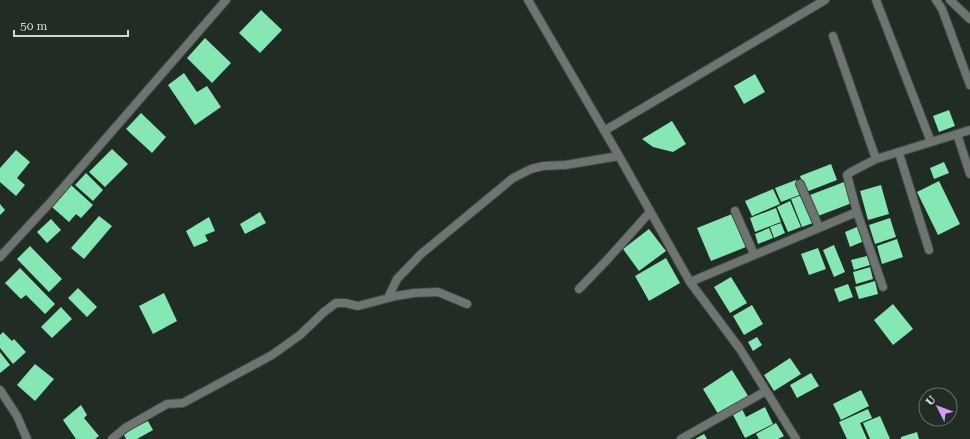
<svg xmlns="http://www.w3.org/2000/svg" width="970" height="439" viewBox="0 0 970 439" font-family="'Roboto Serif',serif">
<rect width="100%" height="100%" fill="#212c25"/>
<path fill="#85e7b3" d="M261,10L282,30L260,53L239,33Z
M205,38L231,63L212,83L187,58Z
M184,73L197,92L207,86L221,107L195,125L168,85Z
M755,74L765,92L744,104L734,86Z
M949,110L955,126L939,132L933,116Z
M141,113L166,137L152,153L126,129Z
M672,121L686,144L673,152L653,147L642,139Z
M112,149L128,164L105,187L89,172Z
M16,150L30,162L17,178L25,185L16,196L0,182V168Z
M944,162L949,173L934,179L930,168Z
M831,164L837,180L806,192L800,176Z
M86,173L103,190L93,201L75,185Z
M796,180L802,194L781,202L775,188Z
M939,181L960,224L938,235L917,192Z
M844,182L852,203L818,216L810,195Z
M71,185L93,205L81,218L76,214L69,222L52,207Z
M881,185L889,214L868,220L860,191Z
M773,189L780,204L752,216L745,201Z
M802,195L813,223L802,227L791,199Z
M790,201L801,227L788,232L777,207Z
M0,204L5,210L0,215Z
M776,208L781,222L755,232L750,218Z
M260,212L266,223L245,234L240,224Z
M732,214L746,247L711,261L697,228Z
M99,216L112,226L84,259L71,248Z
M209,217L215,231L205,235L208,241L194,247L186,231Z
M890,218L896,237L875,244L869,225Z
M51,219L61,230L47,243L37,232Z
M781,223L785,233L774,238L770,227Z
M859,226L864,241L850,247L845,232Z
M769,228L773,238L758,244L755,234Z
M649,229L666,251L639,271L623,249Z
M897,239L903,257L882,264L877,246Z
M834,245L845,272L834,277L823,250Z
M30,246L62,279L49,292L17,259Z
M818,248L826,269L809,275L801,254Z
M867,256L870,265L854,270L851,260Z
M666,258L680,283L649,301L635,276Z
M870,267L873,279L856,284L853,272Z
M20,268L55,304L45,314L26,295L21,299L5,283Z
M731,277L747,303L730,313L714,287Z
M875,281L878,294L859,299L855,287Z
M848,284L853,297L839,302L834,289Z
M78,288L97,307L87,317L68,298Z
M164,293L177,321L153,334L139,306Z
M893,304L913,329L893,345L874,320Z
M752,305L763,324L744,335L733,316Z
M61,307L72,319L52,338L41,327Z
M3,332L12,341L14,339L26,352L13,364L0,348V335Z
M757,337L762,345L753,351L748,342Z
M0,352L10,365L0,373Z
M790,358L801,374L774,391L764,375Z
M35,364L54,379L35,401L17,385Z
M732,370L750,399L720,417L703,389Z
M811,373L819,386L797,398L790,385Z
M861,390L869,406L841,420L833,404Z
M81,405L87,415L84,418L99,436L95,439H76L63,420Z
M765,407L773,424L745,438L733,415L742,409L746,417Z
M868,409L872,418L860,423L867,439H847L839,422Z
M880,416L890,439H870L863,423Z
M148,421L153,430L137,439H126L123,433Z
M776,423L784,436L778,439H759L756,434Z
M917,432L919,439H901V437Z
M704,434L707,439H695Z"/>
<g fill="none" stroke-linecap="round" stroke-linejoin="round">
<defs>
<path id="street" d="M528,0L619,156L690,282L740,349L796,439
M876,0L931,142
M936,0L942,9L970,85
M950,0L970,19
M833,36L876,159
M604,131L825,0
M957,134L970,174
M899,153L929,250
M800,184L819,227
M735,211L754,254
M0,257L48,205L226,0
M690,282L857,212
M883,287L857,212L847,175L851,172L876,159L970,130
M579,289L607,260L650,212
M388,298L397,279L421,254L513,178L531,169L543,166L565,165L619,156
M0,390L17,416L27,439
M112,439L125,428L167,404L183,403L272,355L300,335L324,312L336,303H345L358,306L396,296L414,293L438,292L467,304
M681,439L766,391"/>
</defs>
<use href="#street" stroke="#3d4841" stroke-width="10"/>
<use href="#street" stroke="#6e7470" stroke-width="8"/>
</g>
<g transform="translate(938 407) rotate(312)"><circle r="19" fill="#212c25" stroke="#67716b"/>
<path d="M0-3L7 15L0 10L-7 15Z" fill="#d29dfd"/>
<text y="-6" font-size="11" font-weight="bold" text-anchor="middle" fill="#d0d8d3">U</text>
</g>
<path d="M14 30v6h114v-6" fill="none" stroke="#d0d8d3" stroke-width="2"/>
<text x="20" y="30" font-size="12" fill="#d0d8d3" stroke="#212c25" stroke-width="3" paint-order="stroke">50 m</text>
</svg>
